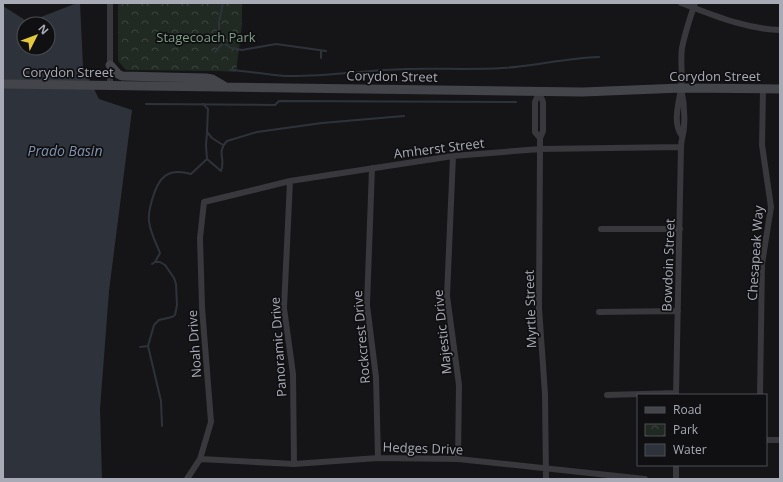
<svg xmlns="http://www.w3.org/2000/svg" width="783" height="482" viewBox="0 0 783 482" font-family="'Open Sans',sans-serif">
<defs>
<pattern id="park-crowns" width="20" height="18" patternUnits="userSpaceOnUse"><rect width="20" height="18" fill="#212923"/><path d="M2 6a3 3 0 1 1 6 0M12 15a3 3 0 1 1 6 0" fill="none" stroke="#3e4541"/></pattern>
</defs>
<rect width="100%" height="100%" fill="#151517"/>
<path fill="url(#park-crowns)" d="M118,3H242V25L236,72L218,71L126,70L118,61Z"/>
<path fill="#2e333b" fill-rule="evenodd" d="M77,3H80L83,67L99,99L132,110L109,291L100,409L102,479H3V6L28,22ZM24,24H48V48H24Z"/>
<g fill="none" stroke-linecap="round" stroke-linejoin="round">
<path stroke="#2e333b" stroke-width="2" d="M223,3L219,22V32L223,43L231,48L242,50L276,44L326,51
M321,51V58
M215,52L223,43
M230,70C249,71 267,75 285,76C325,77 365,70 406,69C438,68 470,70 503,68C535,66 566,58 599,57
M146,104L275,105L279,101L516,102
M203,104L208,109L207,132L212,138L223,145
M207,133L206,145L207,159
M152,264L155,262
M140,347L148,346
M162,426L161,401L148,346L154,325L159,320L172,317L175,315L177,305L176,284L174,278L165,265L160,262H155L160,253C156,243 150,232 149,221C148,214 150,207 152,200C158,178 167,167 191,174L207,159L221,171C226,160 216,152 227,141L257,132L322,123L404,116"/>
<path stroke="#38383d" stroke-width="6" d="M681,3C713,15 745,29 780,30
M110,85V3
M539,92L543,102V131L540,138V149L539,308L545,394L546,479
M539,92L535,102V132L540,138
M682,136C672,123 679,103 681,88C683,75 680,61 682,48C685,32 690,18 695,3
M453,156L447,296L459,385L458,459
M372,168L367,305L376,377L378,458
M290,181L284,308L293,374L294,464
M601,229H680
M599,312L678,311
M607,395L676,393
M676,395L681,147C681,139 684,134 684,127C685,114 684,101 681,88
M760,395L762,264L771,207L762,145L763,89
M766,440H780
M200,459L294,464L378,458L458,459L645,479
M676,465V479
M187,479L200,459L211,422L202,307L200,238L204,202L290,181L453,156L540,149L681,147"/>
<path stroke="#44454b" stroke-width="9" d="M110,65L118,74L122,76L206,78L212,79L224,86
M3,84L583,92L681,88L780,89"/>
</g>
<g text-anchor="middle" stroke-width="3.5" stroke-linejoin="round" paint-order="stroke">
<g font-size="13" fill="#809f87" stroke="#101012">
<text x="206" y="42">Stagecoach Park</text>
</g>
<g font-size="13" fill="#a8aab6" stroke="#101012">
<text x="68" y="77">Corydon Street</text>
<text transform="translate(392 76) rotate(1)" y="5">Corydon Street</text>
<text x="715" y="81">Corydon Street</text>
<text transform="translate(439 148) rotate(-7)" y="5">Amherst Street</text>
<text transform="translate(755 253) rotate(-86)" y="5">Chesapeak Way</text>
<text transform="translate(668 265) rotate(-88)" y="5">Bowdoin Street</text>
<text transform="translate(530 309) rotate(-92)" y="5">Myrtle Street</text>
<text transform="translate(442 332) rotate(-96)" y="5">Majestic Drive</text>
<text transform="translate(361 337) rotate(-95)" y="5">Rockcrest Drive</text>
<text transform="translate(194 344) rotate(-94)" y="5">Noah Drive</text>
<text transform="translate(278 347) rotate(-94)" y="5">Panoramic Drive</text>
<text transform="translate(423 448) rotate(2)" y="5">Hedges Drive</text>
</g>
<g font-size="14" font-style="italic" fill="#8192ae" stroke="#101012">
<text x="65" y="156">Prado Basin</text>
</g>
</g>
<rect width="783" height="482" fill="none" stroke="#a8aab6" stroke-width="8"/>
<rect x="637" y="394" width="130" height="72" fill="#101012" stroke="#4d4e54"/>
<rect x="645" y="407" width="20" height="6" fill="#44454b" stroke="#4d4e54"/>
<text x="673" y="414" font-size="12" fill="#a8aab6">Road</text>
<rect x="645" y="424" width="20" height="12" fill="url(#park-crowns)" stroke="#4d4e54"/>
<text x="673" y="434" font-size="12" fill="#a8aab6">Park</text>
<rect x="645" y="444" width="20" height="12" fill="#2e333b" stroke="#4d4e54"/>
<text x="673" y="454" font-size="12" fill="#a8aab6">Water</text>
<g transform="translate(36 36) rotate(48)"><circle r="19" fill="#101012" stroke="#4d4e54"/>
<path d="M0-3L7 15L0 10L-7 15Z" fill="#e4c840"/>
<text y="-6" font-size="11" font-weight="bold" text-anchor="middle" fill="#a8aab6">N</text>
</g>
</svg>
